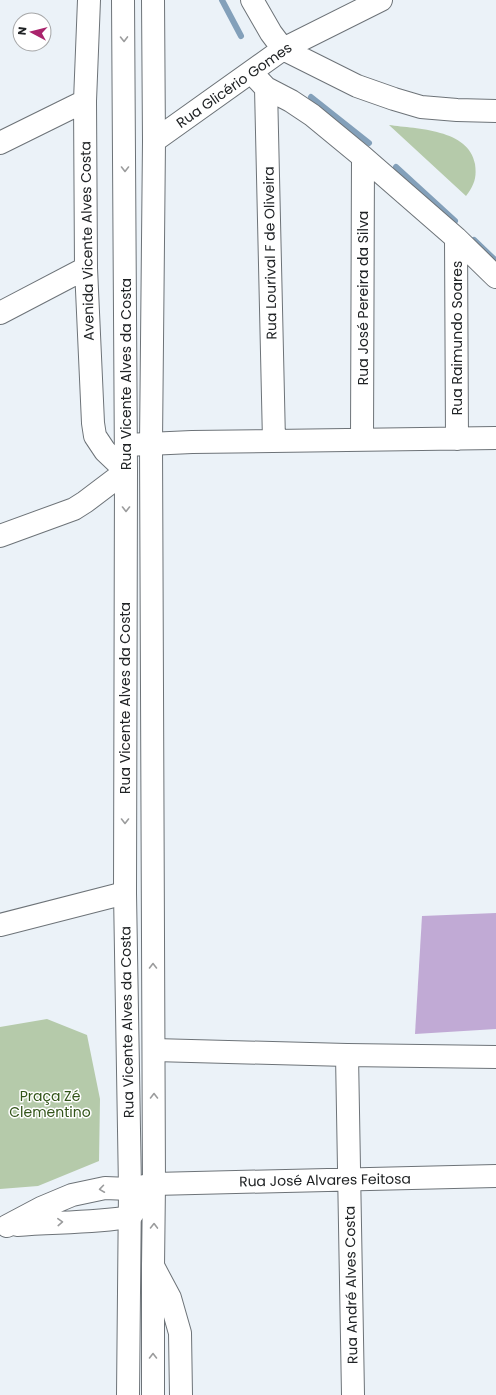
<svg xmlns="http://www.w3.org/2000/svg" width="496" height="1395" viewBox="0 0 496 1395" font-family="Poppins,sans-serif">
<rect width="100%" height="100%" fill="#ebf2f8"/>
<path fill="#b5caaa" d="M389,125C417,129 469,129 475,164C477,178 474,185 466,196Z
M47,1019L87,1035L100,1099L99,1161L38,1186L0,1189V1027Z"/>
<g fill="none" stroke-linecap="round" stroke-linejoin="round">
<path stroke="#83a0ba" stroke-width="6" d="M222,0L241,36
M311,97L369,143
M396,167L455,221
M474,240L496,261"/>
</g>
<path fill="#c1aad5" d="M496,913V1029L415,1034L422,916Z"/>
<g fill="none" stroke-linecap="round" stroke-linejoin="round">
<defs>
<path id="minor" d="M252,0L271,33L283,49L357,86L394,99L421,107L457,110L496,111
M251,72L266,88L274,441
M266,88L291,101L312,115L363,157L456,238L496,277
M154,141L283,49L381,0
M0,143L85,101
M456,238L457,439
M0,313L86,268
M362,439L363,157
M126,445L192,442L496,438
M0,536L74,509L85,502L126,471L105,451L95,436L93,423L86,268L85,101L89,0
M0,925L125,893
M154,1050L347,1055L496,1057
M347,1055L353,1395
M17,1225C55,1222 93,1223 130,1217L141,1202
M7,1226L41,1208L72,1195L105,1188L130,1189L154,1184L496,1176
M153,1266L170,1298L180,1333L181,1395"/>
<path id="major" d="M123,0L126,471L125,893L130,1189L128,1395
M153,0L154,141L151,443L154,1184L153,1266V1395"/>
</defs>
<use href="#minor" stroke="#6d7378" stroke-width="24"/>
<use href="#major" stroke="#6d7378" stroke-width="24"/>
<use href="#minor" stroke="#fff" stroke-width="22"/>
<use href="#major" stroke="#fff" stroke-width="22"/>
</g>
<defs><path id="oneway-chevron" d="M-2-3.5L2.5 0L-2 3.5" fill="none" stroke-width="1.6" stroke-linecap="round" stroke-linejoin="round"/></defs>
<g stroke="#9b9c9d">
<use href="#oneway-chevron" transform="translate(124 39) rotate(89)"/>
<use href="#oneway-chevron" transform="translate(125 169) rotate(90)"/>
<use href="#oneway-chevron" transform="translate(126 509) rotate(90)"/>
<use href="#oneway-chevron" transform="translate(125 821) rotate(90)"/>
<use href="#oneway-chevron" transform="translate(153 966) rotate(-90)"/>
<use href="#oneway-chevron" transform="translate(154 1096) rotate(-90)"/>
<use href="#oneway-chevron" transform="translate(102 1189) rotate(172)"/>
<use href="#oneway-chevron" transform="translate(60 1222) rotate(-3)"/>
<use href="#oneway-chevron" transform="translate(154 1226) rotate(-89)"/>
<use href="#oneway-chevron" transform="translate(153 1356) rotate(-90)"/>
</g>
<g text-anchor="middle" stroke-width="3" stroke-linejoin="round" paint-order="stroke">
<g font-size="14" fill="#202325" stroke="#fff">
<text transform="translate(234 85) rotate(-35)" y="5">Rua Glicério Gomes</text>
<text transform="translate(87 241) rotate(-91)" y="5">Avenida Vicente Alves Costa</text>
<text transform="translate(270 253) rotate(-91)" y="5">Rua Lourival F de Oliveira</text>
<text transform="translate(363 298) rotate(-90)" y="5">Rua José Pereira da Silva</text>
<text transform="translate(457 338) rotate(-90)" y="5">Rua Raimundo Soares</text>
<text transform="translate(126 374) rotate(-90)" y="5">Rua Vicente Alves da Costa</text>
<text transform="translate(125 698) rotate(-90)" y="5">Rua Vicente Alves da Costa</text>
<text transform="translate(127 1022) rotate(-91)" y="5">Rua Vicente Alves da Costa</text>
<text transform="translate(325 1180) rotate(-1)" y="5">Rua José Alvares Feitosa</text>
<text transform="translate(351 1285) rotate(-91)" y="5">Rua André Alves Costa</text>
</g>
<g font-size="14" fill="#325419" stroke="#fff">
<text x="50" y="1101">Praça Zé<tspan x="50" dy="16">Clementino</tspan></text>
</g>
</g>
<g transform="translate(32 32) rotate(277)"><circle r="19" fill="#ffffff" stroke="#a6a7a8"/>
<path d="M0-3L7 15L0 10L-7 15Z" fill="#aa246c"/>
<text y="-6" font-size="11" font-weight="bold" text-anchor="middle" fill="#202325">N</text>
</g>
</svg>
